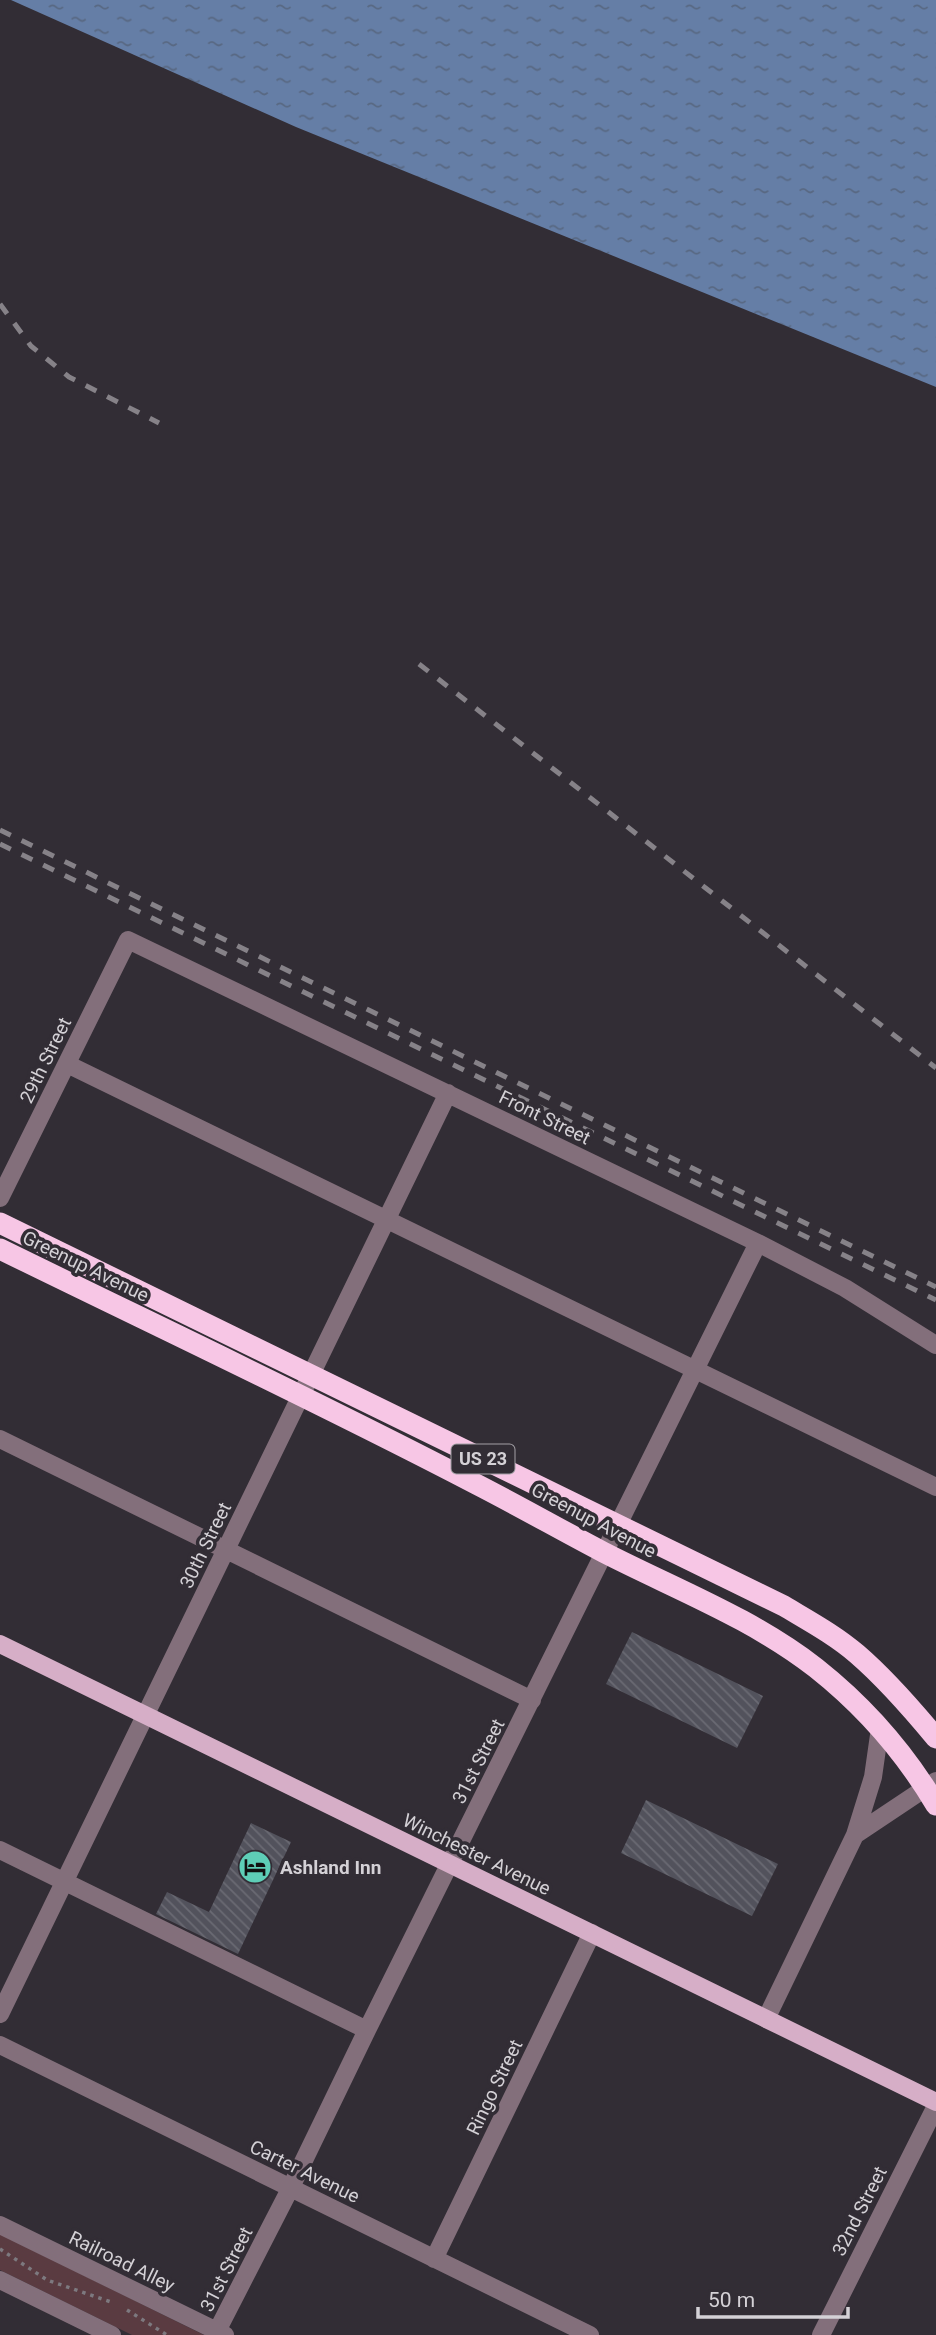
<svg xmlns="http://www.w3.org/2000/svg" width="936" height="2335" viewBox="0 0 936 2335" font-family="Roboto,sans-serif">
<defs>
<pattern id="water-ripples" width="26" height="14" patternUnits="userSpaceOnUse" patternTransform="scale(1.75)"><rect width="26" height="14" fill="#657ea6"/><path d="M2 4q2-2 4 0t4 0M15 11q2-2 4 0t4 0" fill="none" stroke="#586882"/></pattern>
<pattern id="building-back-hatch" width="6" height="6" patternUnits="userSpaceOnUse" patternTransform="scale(1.75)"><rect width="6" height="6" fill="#52525c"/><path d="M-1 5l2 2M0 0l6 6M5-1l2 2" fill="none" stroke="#6a6a73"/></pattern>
</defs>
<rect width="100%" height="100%" fill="#322d35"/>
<path fill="#5a3b41" d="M0,2234L204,2335H132L0,2270Z"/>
<path fill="url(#water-ripples)" d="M11,0H936V387L296,127Z"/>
<path fill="url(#building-back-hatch)" d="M632,1632L763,1696L737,1748L606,1684Z
M646,1800L778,1864L752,1916L621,1853Z
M251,1823L291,1842L238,1954L156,1914L167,1892L209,1912Z"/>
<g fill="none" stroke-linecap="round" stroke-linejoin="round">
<path stroke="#7d797f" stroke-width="3.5" stroke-dasharray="3.5 5" stroke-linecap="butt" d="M0,2249L47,2280L111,2302
M127,2310L167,2335"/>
<path stroke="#836f7b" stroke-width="18" d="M67,1064L936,1487
M0,1198L128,940L758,1243L845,1288L936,1345
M0,1439L532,1700
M855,1835L936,1781
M0,1850L367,2030
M0,2014L448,1093
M766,2019L855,1835L873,1777L880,1728
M0,2045L590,2335
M0,2225L225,2335
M434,2259L592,1933
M0,2280L112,2335
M215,2335L291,2187L367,2030L758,1243
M821,2335L936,2106"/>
<path stroke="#d6aec7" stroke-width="18" d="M0,1644L936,2102"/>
<path stroke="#f7c6e5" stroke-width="21" d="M0,1223L784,1606C809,1621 835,1635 857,1654C886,1679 912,1709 936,1738
M0,1249C159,1327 319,1402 476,1484C519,1506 561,1530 603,1552C675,1589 752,1618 816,1668C864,1706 905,1753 936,1805"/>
<path stroke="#868288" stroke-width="5" stroke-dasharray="12 12" stroke-linecap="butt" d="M0,304L31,346L69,377L159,423
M419,664L936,1068
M0,830L936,1287
M0,844L936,1300"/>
</g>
<defs>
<symbol id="hotel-disc" viewBox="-11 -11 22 22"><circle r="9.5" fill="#5eceb7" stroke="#322d35"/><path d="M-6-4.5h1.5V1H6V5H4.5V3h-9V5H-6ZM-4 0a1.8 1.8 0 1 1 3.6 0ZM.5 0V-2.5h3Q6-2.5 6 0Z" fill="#111"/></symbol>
</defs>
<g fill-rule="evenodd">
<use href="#hotel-disc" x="236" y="1848" width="38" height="38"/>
</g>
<g text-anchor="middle" stroke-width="7" stroke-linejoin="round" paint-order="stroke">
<rect fill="#322d35" stroke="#a3a0a6" stroke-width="2" x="451.5" y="1444.5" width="63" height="29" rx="5"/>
<g font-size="18" font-weight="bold" fill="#d4d1d6">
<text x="483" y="1465">US 23</text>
</g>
<g font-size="19" fill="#d4d1d6" stroke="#322d35">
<text transform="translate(45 1060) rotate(-64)" y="7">29th Street</text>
<text transform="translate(545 1117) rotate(26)" y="7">Front Street</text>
<text transform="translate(86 1266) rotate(26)" y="7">Greenup Avenue</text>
<text transform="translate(594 1520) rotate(28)" y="7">Greenup Avenue</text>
<text transform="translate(205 1545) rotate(-64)" y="7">30th Street</text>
<text transform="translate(478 1761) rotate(-63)" y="7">31st Street</text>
<text transform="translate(477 1854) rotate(26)" y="7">Winchester Avenue</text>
<text transform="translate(494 2087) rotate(-64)" y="7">Ringo Street</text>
<text transform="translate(305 2171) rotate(26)" y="7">Carter Avenue</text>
<text transform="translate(859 2211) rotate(-63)" y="7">32nd Street</text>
<text transform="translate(122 2261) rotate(26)" y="7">Railroad Alley</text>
<text transform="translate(226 2269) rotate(-63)" y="7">31st Street</text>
</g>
<g font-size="19" font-weight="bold" fill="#d4d1d6" stroke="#322d35" text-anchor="start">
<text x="280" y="1874">Ashland Inn</text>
</g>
</g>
<path d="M698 2307v10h150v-10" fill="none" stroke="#d4d1d6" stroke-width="3.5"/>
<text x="708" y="2307" font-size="21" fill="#d4d1d6" stroke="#322d35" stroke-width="5" paint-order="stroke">50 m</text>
</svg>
